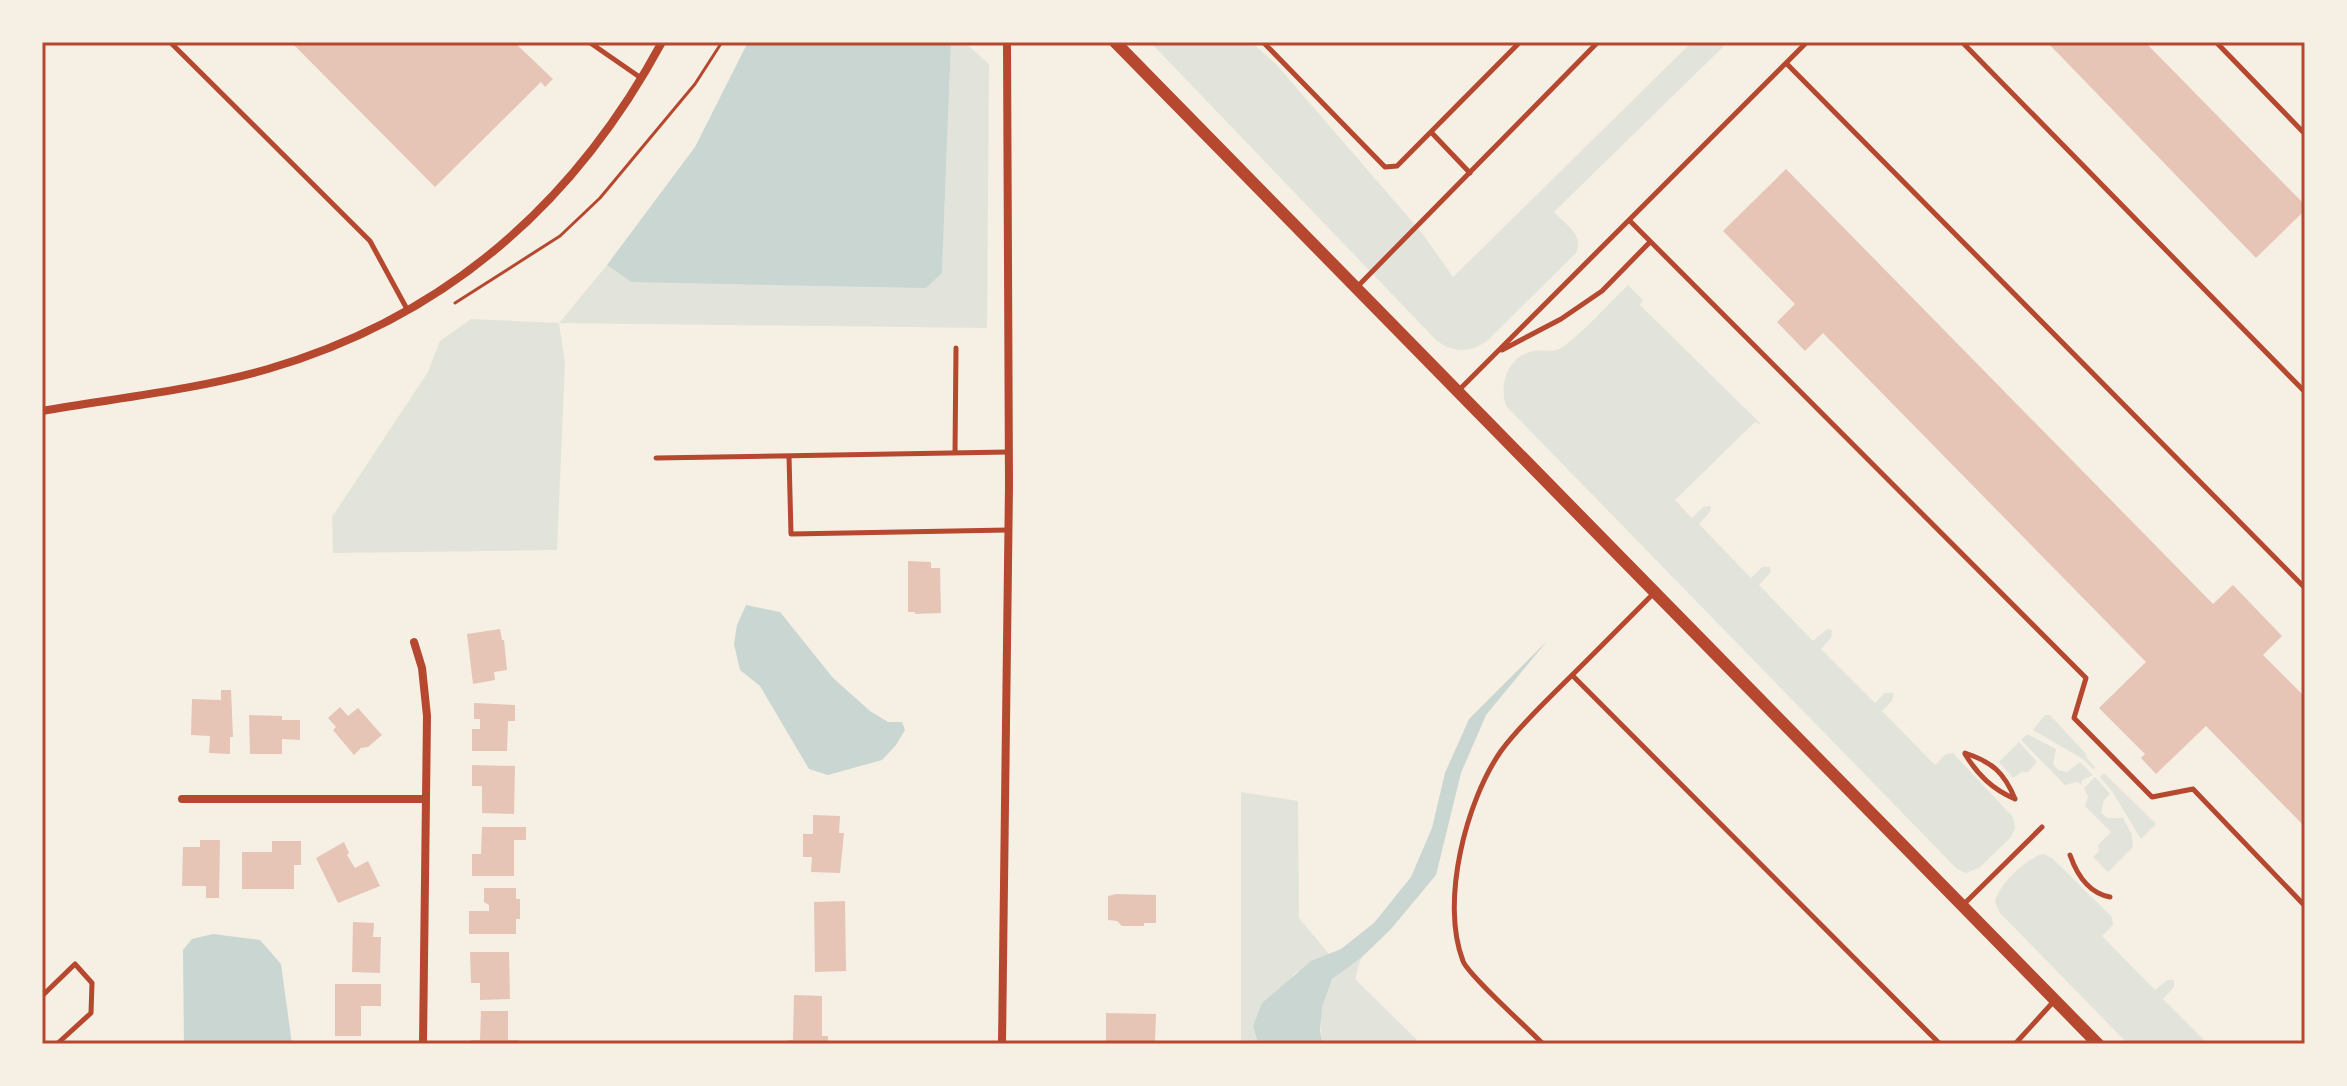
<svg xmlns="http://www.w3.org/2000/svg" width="2347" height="1086" viewBox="0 0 2347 1086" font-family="Karla,sans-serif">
<rect width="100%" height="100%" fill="#f6efe4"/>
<path fill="#e2e4dc" d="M951,42H964L989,64L987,328L559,323L565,362L557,550L333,553L332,517L428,372L440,341L471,319L559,323L607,265L631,282L942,273Z
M1150,42H1251L1276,64L1422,233L1453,277L1692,42H1728L1554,212C1565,224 1585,235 1576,253L1487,341C1470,353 1452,353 1436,340Z
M1628,285L1643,300L1640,305L1762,425L1755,422L1675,500L1692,518L1703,507L1711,506L1710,512L1699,524L1751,578L1762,567H1770L1771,572L1759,585L1813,641L1827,629L1832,630L1831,638L1821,649L1875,703L1885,693H1894L1892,701L1882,711L1935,765L1946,754L1953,753L2013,817L2015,828L2011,837L1979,868L1966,873L1957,869L1506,406C1499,384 1507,357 1533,351C1544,349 1554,354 1564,346C1587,329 1607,305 1628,285Z
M2045,715H2050L2087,755L2086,757L2095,767L2093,769L2083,759L2033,730Z
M2027,734L2056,749L2053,764L2058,770L2067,772L2080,762L2093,775L2082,780V785L2077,782L2065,785L2021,740Z
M2019,742L2037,762L2028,772H2022L2013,778L1999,762Z
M2104,773L2156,824L2141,839L2112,791L2100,777Z
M2095,777L2110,794L2104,800L2101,813L2108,818H2123L2132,835L2133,847L2108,872L2093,857L2099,851L2098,845L2111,832L2085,806L2088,797L2084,788Z
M1241,792L1298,801L1299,918L1329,954L1295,973L1253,1026L1258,1044H1241Z
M2043,854L2052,858L2112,917L2113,925L2102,936L2155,990L2167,980H2174V987L2163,999L2208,1044H2128L2000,913L1995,902C1998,885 2026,858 2043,854Z
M1361,958L1355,979L1417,1040L1415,1044H1323C1319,1025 1319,991 1335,977C1342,970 1352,964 1361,958Z"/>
<path fill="#c9d6d2" d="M748,42H951L942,273L926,288L631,282L607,265L695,147Z
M746,605L780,612L833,678L870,711L888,722H902L905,730L896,745L882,760L828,775L809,769L760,686L740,670L734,644L737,625Z
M1547,641L1486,715L1461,773L1436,875L1391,929L1361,958L1332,979L1322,1007L1320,1031L1323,1044H1258L1253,1026L1262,1003L1311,961L1341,949L1374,923L1411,877L1432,828L1445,773L1469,719Z
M213,934L260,940L281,964L292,1044H184L183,950L192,939Z"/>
<path fill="#e6c5b7" d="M291,42H514L553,79L545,87L541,82L435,187Z
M2047,42H2145L2305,205V210L2256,258Z
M1786,169L2213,604L2233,585L2282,636L2263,655L2305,697V827L2206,726L2156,774L2141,758L2145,754L2099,708L2146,662L1823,333L1805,351L1777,322L1795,304L1723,231Z
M908,561L931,562V568H940L941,613L915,614V612H908Z
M500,629L502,640H504L507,670L494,672L495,680L473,684L467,634Z
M221,690H231L233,737H230V754L209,753L210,736L191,735L192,699L221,700Z
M474,703L515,705V721H508L507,751H472V729H480V719H474Z
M340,707L348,716L358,708L382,735L368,747L361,748L354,755L333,730L336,727L328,718Z
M249,715L282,716V720H300V740L282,739V754H250Z
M472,765L515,766L514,814L482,813V786H472Z
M813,815L840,816L839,833H844L840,873L811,872L812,857H803V834H813Z
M482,827H526V840H514V876H472V854H481Z
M200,840H220L219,898H206V886H182L183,847H200Z
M272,841H301V865H294V889H242V852H272Z
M344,842L349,853L347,855L355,868L368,861L380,886L338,903L316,858Z
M484,888H516V899H520V919H516V934H469V911H489V905L484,902Z
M1116,894L1156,895V923H1144V926H1122L1117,921L1108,920V896Z
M845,901L846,971L815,972L814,902Z
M353,922L374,923L373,937H381L380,973L352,972Z
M470,952H509L510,999L480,1000V983H471Z
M335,984H381V1006H361V1036H335Z
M794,995L822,996V1036H828V1044H788V1040H793Z
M481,1011H508V1040H519L518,1044H471V1040H480Z
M1106,1013L1156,1014L1155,1042L1106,1041Z"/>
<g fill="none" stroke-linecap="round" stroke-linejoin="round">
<path stroke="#b5482f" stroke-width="3" d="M455,303L560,236L600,198L695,84L722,42"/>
<path stroke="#b5482f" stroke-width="5" d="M170,42L370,241L407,309
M589,42L641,78
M1263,42L1385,167L1397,166L1520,42
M1807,42L1629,220L2086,678L2074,718L2152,797L2193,789L2305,906
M1962,42L2305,392
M2216,42L2305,134
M1786,63L2305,588
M1431,132L1470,173
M1357,287L1598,42
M1502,350L1561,319L1602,291L1650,242
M1458,391L1629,220
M955,453L956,348
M789,456L791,534L1008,530
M656,458L1008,452
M1572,675L1940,1044
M1965,753C1992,762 2004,772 2015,799
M1965,754C1978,775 1992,789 2015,799
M2070,855C2077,875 2088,893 2110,897
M1963,905L2042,827
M42,996L75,964L92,983L91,1013L57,1044
M1543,1044C1529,1029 1468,975 1463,961C1440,902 1466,801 1501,751C1518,728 1539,708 1559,688C1591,657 1622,625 1654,593
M2015,1044L2055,1000"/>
<path stroke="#b5482f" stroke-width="8" d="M42,411C117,398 195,390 268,369C446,317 575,203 662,42
M414,642L422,668L427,716L423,1044
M182,799H426
M1002,1044L1009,485L1007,42"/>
<path stroke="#b5482f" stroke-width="12" d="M1115,42L2098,1044"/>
</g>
<rect width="2347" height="1086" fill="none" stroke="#f6efe4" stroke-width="88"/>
<rect x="44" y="44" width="2259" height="998" fill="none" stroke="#b5482f" stroke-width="3"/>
</svg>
